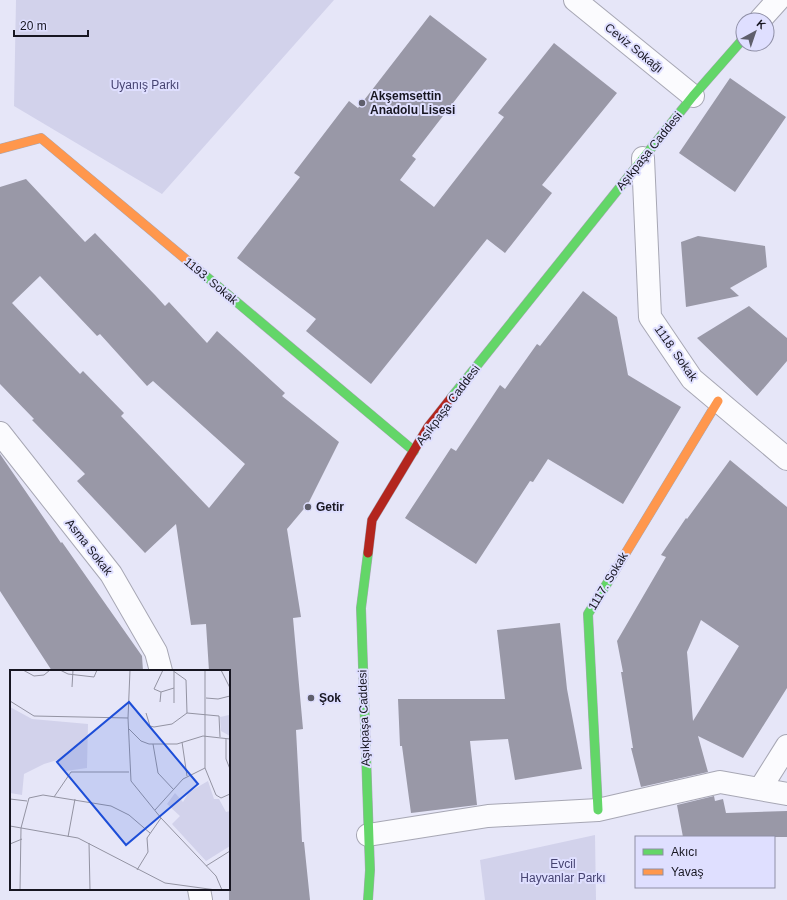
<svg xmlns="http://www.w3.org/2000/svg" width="787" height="900" viewBox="0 0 787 900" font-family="Arial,sans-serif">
<rect width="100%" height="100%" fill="#e6e6f8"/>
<path fill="#d2d2eb" d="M16,0H334L162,194L14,106Z
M595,835L596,900H485L480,860Z"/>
<path fill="#9998a7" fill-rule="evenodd" d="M430,15L487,59L412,156L416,159L400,180L434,207L504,117L498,113L554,43L617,93L542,185L552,193L505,253L487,239L371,384L306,331L316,319L237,258L300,177L294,173L349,101L358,108Z
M730,78L786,117L735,192L679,153Z
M26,179L85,242L95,233L155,295L165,306L169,302L207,343L217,331L285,393L282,396L339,442L308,504L287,529L301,617L293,618L303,729L296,730L302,842H304L310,900H229V671H209L206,624L191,625L176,524L145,553L77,481L85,474L32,420L34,419L0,384V187ZM40,276L97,336L100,334L147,386L153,381L245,464L209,508L121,416L124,413L83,371L80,374L12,303Z
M698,236L765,246L767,267L730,288L739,296L686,307L681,242Z
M583,291L617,317L628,375L681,407L623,504L548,459L533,482L530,481L476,564L405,518L451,448L456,451L500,385L505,389L537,344L540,346Z
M749,306L787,338V361L757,396L697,338Z
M0,454L61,543L62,542L142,656L143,671H52L0,591Z
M730,460L787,507V688L743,758L698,736L708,772L641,787L631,748H633L621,672H623L617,641L666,557L661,555L686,518L687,519ZM701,620L739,646L693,721L687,652Z
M560,623L567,689L582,769L515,780L508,739L470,741L477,805L411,813L402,746H400L398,699H505L497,630Z
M714,796L715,801L723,799L726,813L787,811V837H683L677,805Z"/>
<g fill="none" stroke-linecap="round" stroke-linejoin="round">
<defs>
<path id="street" d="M575,0L693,96
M760,20L778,0
M643,158L650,317L692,379L787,459
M0,433L111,574L156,652L161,671
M760,789L787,746
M368,835L488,816L598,810L720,782L787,794
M199,889L201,900"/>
<path id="fast" d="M189,262L414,451
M451,398L693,96L743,39
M368,553L361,608L370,870L368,900
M598,810L588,614L616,569"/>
<path id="slow" d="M0,149L41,138L189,262
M616,569L718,401"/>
<path id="jam" d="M368,553L372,520L428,427L451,398"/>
</defs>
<use href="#street" stroke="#a7a7b4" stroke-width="24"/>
<use href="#fast" stroke="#a7a7b4" stroke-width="10"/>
<use href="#slow" stroke="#a7a7b4" stroke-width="10"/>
<use href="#jam" stroke="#a7a7b4" stroke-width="10"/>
<use href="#street" stroke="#fbfbfe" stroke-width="22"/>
<use href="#fast" stroke="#63d668" stroke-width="9"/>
<use href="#slow" stroke="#ff974d" stroke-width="9"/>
<use href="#jam" stroke="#b3261e" stroke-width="9"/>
</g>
<g fill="#5f5f6c" stroke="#dfdfff" stroke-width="1.5">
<circle cx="362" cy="103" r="4"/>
<circle cx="308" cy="507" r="4"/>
<circle cx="311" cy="698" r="4"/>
</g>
<g text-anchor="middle" stroke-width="4" stroke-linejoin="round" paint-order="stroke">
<g font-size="12" fill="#171621" stroke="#dfdfff">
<text transform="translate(634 48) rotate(39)" y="4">Ceviz Sokağı</text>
<text transform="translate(649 151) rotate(-51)" y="4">Aşıkpaşa Caddesi</text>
<text transform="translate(211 281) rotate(40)" y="4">1193. Sokak</text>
<text transform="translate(676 353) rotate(55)" y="4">1118. Sokak</text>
<text transform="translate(448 405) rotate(-53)" y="4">Aşıkpaşa Caddesi</text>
<text transform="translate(89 547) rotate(52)" y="4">Asma Sokak</text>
<text transform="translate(608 581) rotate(-59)" y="4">1117. Sokak</text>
<text transform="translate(364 718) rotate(-92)" y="4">Aşıkpaşa Caddesi</text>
</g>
<g font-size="12" fill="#464372" stroke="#dfdfff">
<text x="145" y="89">Uyanış Parkı</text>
<text x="563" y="868">Evcil<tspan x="563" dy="14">Hayvanlar Parkı</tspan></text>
</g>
<g font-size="12" font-weight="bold" fill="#171621" stroke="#dfdfff" text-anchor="start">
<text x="370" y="100">Akşemsettin<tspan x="370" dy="14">Anadolu Lisesi</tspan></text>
<text x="316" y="511">Getir</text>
<text x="319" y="702">Şok</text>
</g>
</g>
<g transform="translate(10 670)">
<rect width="220" height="220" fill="#e6e6f8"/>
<path d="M0,37L22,49L78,54L77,98L56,101L47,90L34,94L14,104L12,125L0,123ZM219,45L220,46V66L211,61L210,47ZM198,111L204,129H209L216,142L220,141V176L196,191L162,154L170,146L157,134L165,123L173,132L179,122Z" fill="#d2d2eb"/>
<path fill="none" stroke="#9393a2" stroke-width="1" d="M13,0L24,6L34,5L40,0M50,0L58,4L84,7L87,0M120,0L118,48L121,111L151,148L206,206L212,220M162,0L176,10L177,43L209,46L210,67M195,0V98L206,125L211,128L220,124M211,0L220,18M62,17L63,0M151,22L144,19L153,0M196,28L208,29L220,26M0,31L24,46L118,48M150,32L151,22L164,18M164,33V2M136,43L140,56L144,57L162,54L177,43M118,58L131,71L139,74H167L193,66L220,69M216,69V89L220,99M172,72L177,106M143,74L148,103L164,120M44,127L61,102H119M0,129L17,131M145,140L173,109L195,98M0,156L68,168L155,213L206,220M58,167L65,129M79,173L80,220M0,174L12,169M196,196L220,181M127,200L138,182L137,168L151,148M10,220L11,158L19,128L33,125L101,136L119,145L140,163"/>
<path fill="#1d4ed8" fill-opacity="0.15" stroke="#1d4ed8" stroke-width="2" d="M119,32L188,114L116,175L47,92Z"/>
<rect width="220" height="220" fill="none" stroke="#171621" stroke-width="2"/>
</g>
<rect x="635" y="836" width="140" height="52" fill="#dfdfff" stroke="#8f8fa6"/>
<rect x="643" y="849" width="20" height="6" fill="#63d668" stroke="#8f8fa6"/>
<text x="671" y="856" font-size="12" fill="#171621">Akıcı</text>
<rect x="643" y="869" width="20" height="6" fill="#ff974d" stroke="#8f8fa6"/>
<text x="671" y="876" font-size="12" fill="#171621">Yavaş</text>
<g transform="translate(755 32) rotate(40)"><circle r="19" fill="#dfdfff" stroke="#8f8fa6"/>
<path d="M0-3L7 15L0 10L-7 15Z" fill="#5f5f6c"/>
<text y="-6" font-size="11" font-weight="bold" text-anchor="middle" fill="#171621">K</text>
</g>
<path d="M14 30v6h74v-6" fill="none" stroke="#171621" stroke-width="2"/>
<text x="20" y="30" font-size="12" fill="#171621" stroke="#dfdfff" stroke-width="3" paint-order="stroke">20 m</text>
</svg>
